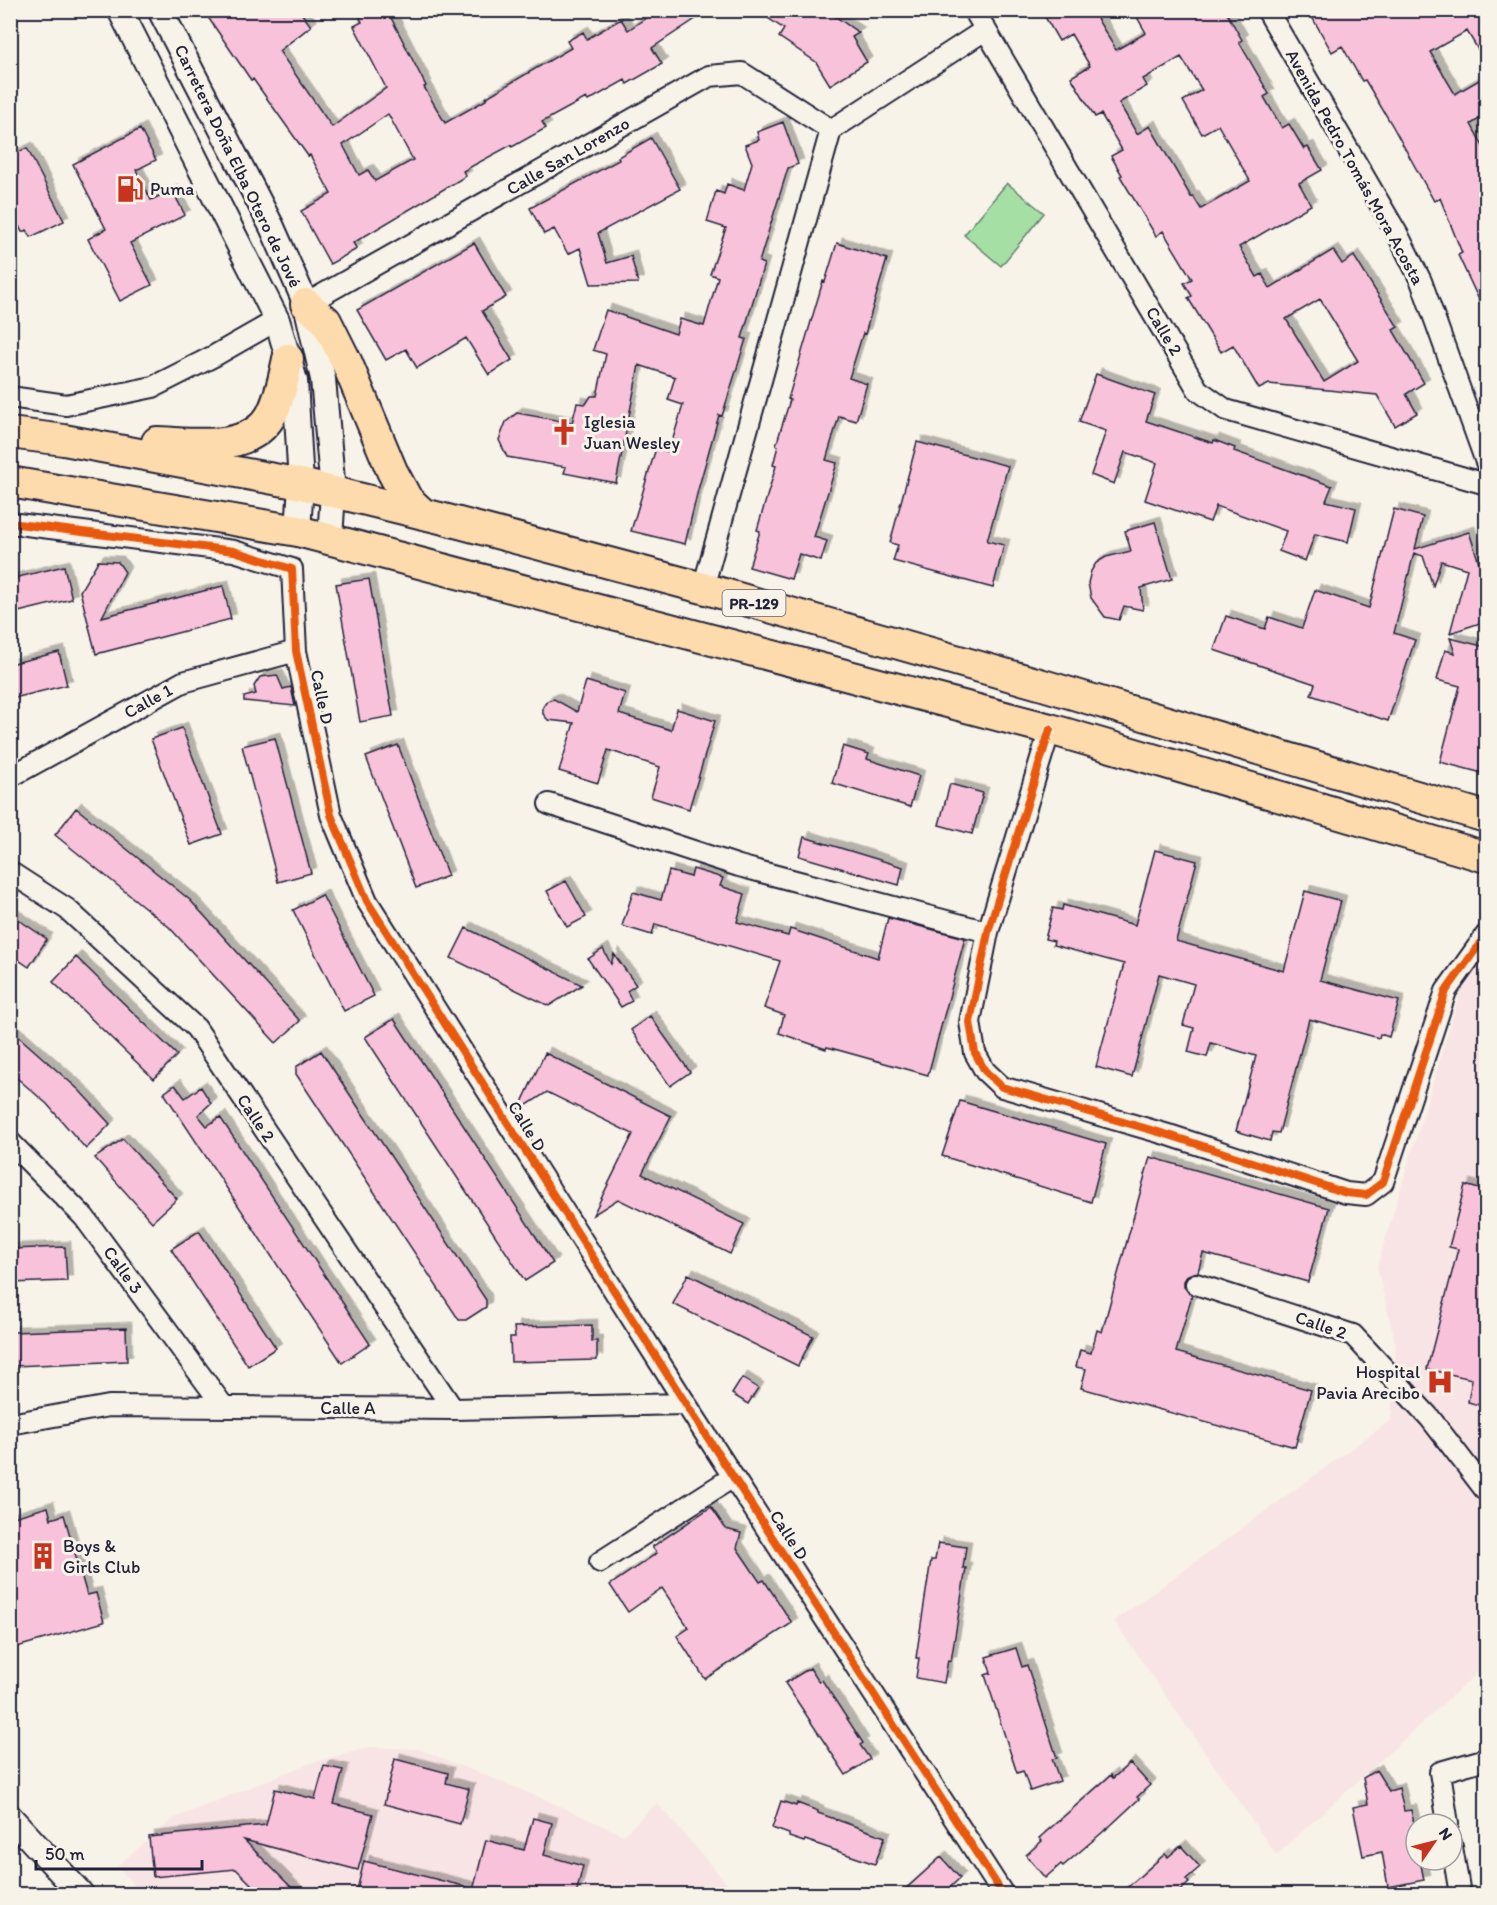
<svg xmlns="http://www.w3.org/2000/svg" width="1497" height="1905" viewBox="0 0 1497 1905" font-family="Itim,sans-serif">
<defs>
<filter id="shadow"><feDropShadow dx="5.5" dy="-5.5" stdDeviation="0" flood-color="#0004"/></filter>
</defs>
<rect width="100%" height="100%" fill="#f7f3e8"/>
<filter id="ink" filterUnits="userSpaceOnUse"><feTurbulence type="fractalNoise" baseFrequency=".0167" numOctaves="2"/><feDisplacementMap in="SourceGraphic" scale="12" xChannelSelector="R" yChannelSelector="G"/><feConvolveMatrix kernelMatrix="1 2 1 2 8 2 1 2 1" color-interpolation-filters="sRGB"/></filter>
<g filter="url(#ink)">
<path fill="#f8e4e4" d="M1486,947V1665L1276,1855L1114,1621L1391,1420L1396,1345L1377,1267L1460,993Z
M372,1747L419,1749L539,1797L623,1835L657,1803L736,1894H142L117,1866L175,1818L307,1764Z"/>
<path fill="#a6dfa4" stroke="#648070" stroke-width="1.5" d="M1007,183L1044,213L1001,266L964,235Z"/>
<path fill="#f9c2db" stroke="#22223b" stroke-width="1.5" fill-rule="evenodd" filter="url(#shadow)" d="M203,10H299L311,26L279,51L332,127L386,88L354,26L362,22L356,10H387L426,86L424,87L445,123L486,100L485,98L571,48L567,41L583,32L587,39L621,19L628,30L658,10H709L652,48L662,64L627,84L625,80L588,101L586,98L542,122L546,128L512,147L511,145L463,171L466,176L353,243L357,249L330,264L301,211L331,194L310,155L308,156L253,79L251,80ZM388,114L413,160L375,181L368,170L359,175L343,145Z
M756,10H826L859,33L852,37L867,62L830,85L816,62L779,37L784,29Z
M1041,10H1092L1116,50L1146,33L1133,10H1225L1242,40L1239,42L1269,94L1264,97L1282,128L1289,124L1304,149L1308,147L1322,170L1299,183L1311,205L1239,247L1257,277L1262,274L1270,288L1333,250L1342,264L1354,256L1398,327L1393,330L1424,383L1406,394L1417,413L1395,426L1377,395L1269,384L1259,389L1233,345L1221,352L1188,298L1192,296L1184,283L1192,279L1163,231L1156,236L1120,176L1122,175L1111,156L1122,150L1101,114L1095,117L1071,77L1090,66L1071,34L1059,41ZM1181,57L1202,90L1183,101L1202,134L1218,125L1250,181L1201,209L1193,196L1191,197L1150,126L1137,134L1119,103L1147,86L1143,79ZM1320,299L1358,361L1324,382L1286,319Z
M1308,10H1486V63L1467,31L1430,52L1455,94L1486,76V115L1471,124L1486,152V315L1458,255L1462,253L1440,198L1434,201L1392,125L1365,80L1362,81L1342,46L1332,52Z
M783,122L798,164L788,168L759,262L764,264L742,338L746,339L722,416L719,415L698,490L685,544L631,531L656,448L669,452L683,405L668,400L675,377L639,365L616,483L564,473L566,467L507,457L499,440L506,422L517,413L572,423L577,403L586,404L591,396H597L606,354L593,350L606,310L676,334L680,319L704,326L718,277L710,274L726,228L707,222L716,191L724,194L727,184L744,190L752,163L745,145L759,140L757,132Z
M140,129L156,160L136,170L151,200L172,190L185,215L130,243L152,285L120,301L88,239L106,229L73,164Z
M651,138L680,189L598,233L607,263L631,256L638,283L591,284L580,248L568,254L554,229L544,234L530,208L619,160L618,157Z
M27,148L64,221L31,237L27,230L22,232L10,208V156Z
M474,243L506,297L482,311L512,360L489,375L466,338L417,368L406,349L386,360L357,310Z
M837,243L887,259L865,334L863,333L849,378L867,384L856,421L839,416L826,460L837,463L814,537L827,541L821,561L799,554L791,579L749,567L760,531L757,530L776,466L773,465L778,446L776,445L790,400L788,399L823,281L825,282Z
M1096,374L1155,395L1146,421L1213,443L1214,440L1235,448L1234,451L1332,486L1326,501L1356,508L1348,542L1315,534L1305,561L1279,551L1286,531L1216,506L1210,522L1145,500L1157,463L1125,452L1114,484L1091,475L1106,431L1079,422Z
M917,442L1008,466L987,541L1004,545L993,588L893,561L898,545L890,543Z
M1394,509L1423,517L1415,549L1469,532L1486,584V621L1450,633L1467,569L1441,561L1433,586L1423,556L1414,553L1394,633L1415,640L1388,721L1311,695L1315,684L1214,650L1226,616L1265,629L1269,617L1302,628L1315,590L1369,608Z
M1155,522L1172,579L1141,588L1143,610L1124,606L1119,620L1105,617L1091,598L1088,583L1091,571L1096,563L1106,557L1131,551L1125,531Z
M98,561L118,562L125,572L102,617L223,586L231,619L96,654L80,591Z
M64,566L72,599L10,614V579Z
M369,579L393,716L360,722L336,584Z
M1450,638L1486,647V774L1440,762L1460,686L1437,680L1445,650L1455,653Z
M59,652L67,685L10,699V664Z
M277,675L283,689L291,687L295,706L244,701V697L256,694L254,686L260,677Z
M586,681L625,693L619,714L671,730L677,709L715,721L689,809L651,797L660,767L608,750L598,783L559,771L574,723L548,720L543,714V707L547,701L554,699L577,712Z
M182,728L222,834L191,845L151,739Z
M275,738L311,873L278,882L242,746Z
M398,745L448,876L416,888L366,757Z
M843,746L869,754L867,759L919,776L910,807L832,783Z
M950,784L983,793L972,834L939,825Z
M76,808L190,900L300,1021L276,1043L169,927L55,835Z
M804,837L903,867L899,885L799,856Z
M1155,850L1197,861L1176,941L1284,971L1305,891L1341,901L1320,980L1399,1001L1389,1037L1380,1034L1379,1038L1309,1019L1279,1133L1272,1132L1270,1141L1236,1131L1256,1056L1211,1043L1207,1057L1188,1052L1194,1028L1183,1025L1194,984L1159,974L1132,1077L1096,1067L1124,964L1053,945L1054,941L1045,939L1053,908L1062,910L1063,905L1135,925Z
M693,869L723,878L720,886L745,894L737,922L788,936L790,929L878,958L888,918L965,938L928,1075L827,1047L826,1049L779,1033L784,1015L764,1008L780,961L655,924L652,935L622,926L633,892L661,900L669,871L691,877Z
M566,881L586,917L567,927L547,891Z
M322,895L374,996L344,1011L293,910Z
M10,914L47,939L29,967L10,954Z
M466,928L582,985L549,1006L451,958Z
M603,949L611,964L614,954L636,985L627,991L632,1001L621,1007L588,959Z
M76,957L177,1055L154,1079L53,982Z
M650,1016L690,1072L670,1086L631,1030Z
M394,1019L553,1263L525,1281L365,1037Z
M10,1029L79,1090L110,1124L86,1149L47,1104L10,1072Z
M321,1051L486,1300V1307L466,1320H459L296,1074V1067Z
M545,1053L671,1116L642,1174L744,1224L730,1254L618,1199L593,1215L633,1134L547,1092L518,1111Z
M175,1085L185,1098L201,1087L211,1103L198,1115L207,1126L220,1117L370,1344L342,1363L164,1093Z
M960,1101L1106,1144L1091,1202L942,1156Z
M123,1139L177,1199L152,1222L95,1158Z
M1150,1157L1329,1208L1308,1282L1203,1253L1198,1272L1188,1275L1184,1281V1287L1192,1295L1176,1352L1311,1390L1295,1447L1081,1388L1086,1369L1076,1367L1080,1350L1091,1353L1097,1330L1102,1332Z
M1465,1185L1486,1191V1407L1468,1402L1472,1379L1427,1369L1458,1249L1449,1247Z
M199,1231L276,1348L248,1366L171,1249Z
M65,1247L67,1281L10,1283V1249Z
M688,1274L813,1336L798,1366L673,1304Z
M592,1325V1341H597V1360L511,1362L510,1337H515L514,1327Z
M126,1328L127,1361L14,1366L12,1332Z
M742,1378L758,1388L748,1404L732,1394Z
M48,1507L51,1519L64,1515L87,1595L96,1593L104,1622L10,1649V1518Z
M711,1507L726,1529L741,1533L737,1548L760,1582L764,1580L792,1623L705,1679L677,1636L689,1628L662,1588L628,1612L610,1585L657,1553L652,1547Z
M938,1543L966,1547L963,1568H966L951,1661L948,1660L944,1683L916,1678L919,1658H916L925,1598L931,1560H935Z
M1016,1648L1022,1667L1027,1665L1057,1758L1052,1759L1060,1781L1030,1791L1023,1771L1017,1773L985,1675L991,1673L986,1657Z
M810,1668L819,1682L822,1680L863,1743L860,1745L870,1759L846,1775L785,1683Z
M395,1759L448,1773L446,1783L469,1789L460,1824L384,1804Z
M1130,1763L1150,1785L1137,1797L1139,1799L1111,1825L1063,1866L1061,1864L1045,1878L1026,1855L1042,1841L1039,1838L1054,1825L1111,1775L1113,1778Z
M324,1766L343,1770L334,1804L373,1814L358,1870L244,1840L298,1894H261L236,1869L153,1877L149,1837L266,1825L275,1789L315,1799Z
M1376,1770L1389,1791L1399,1788L1404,1811L1411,1810L1416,1832V1860H1420L1424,1880L1388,1887L1382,1852L1363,1856L1353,1807L1368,1804L1363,1778Z
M781,1801L796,1806L797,1803L818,1811V1813L885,1837L875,1864L805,1840L804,1842L789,1837V1834L772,1828Z
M533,1818L552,1823L544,1855L583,1866L576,1894H472L486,1840L524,1850Z
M1181,1846L1200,1867L1186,1879L1189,1883L1176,1894H1120L1165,1854L1168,1857Z
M941,1857L960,1878L943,1894H900Z
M364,1861L471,1888L470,1894H356Z"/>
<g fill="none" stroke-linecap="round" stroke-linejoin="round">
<defs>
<path id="minor" d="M974,10L1198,390L1226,410L1486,484
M1267,10L1398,235L1421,281L1486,462
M306,304L709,76L742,73L831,130
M10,397L66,405L153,387L214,356L277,320
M10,523L234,551L292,569L296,651L331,815L367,901L686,1404L1003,1894
M703,588L831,130L985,30
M1050,729L988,932L970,1022L975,1053L985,1071L1002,1087L1172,1136L1346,1193L1366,1195L1383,1182L1446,991L1486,935
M10,777L183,682L296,651
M549,804L739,866L988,932
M10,872L67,909L196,1028L453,1409
M10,1142L84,1217L224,1407
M1196,1284L1353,1335L1430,1418L1486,1491
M10,1424L109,1406L453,1409L686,1404
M600,1562L733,1477
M1448,1824L1440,1772L1486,1759
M1452,1847L1460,1894"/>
<path id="tertiary" d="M120,10L277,320L295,381L301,484L298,531
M160,10L272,227L306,304L323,379L333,492L330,539
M10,1817L81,1894"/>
<path id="primary" d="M306,304L326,321L347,363L392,471L407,499L423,514
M10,433L64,440L301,484L444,519L703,588L1043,685L1486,817
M157,442C193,443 247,453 270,417C280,400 284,377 288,359
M10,482L298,531L1050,729L1486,857"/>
</defs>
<use href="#minor" stroke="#22223b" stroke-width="24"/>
<use href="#tertiary" stroke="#22223b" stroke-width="28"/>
<use href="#primary" stroke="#22223b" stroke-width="34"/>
<use href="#minor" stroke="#f7f3e8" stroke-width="20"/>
<use href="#tertiary" stroke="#f7f3e8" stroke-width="24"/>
<use href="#primary" stroke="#fedbac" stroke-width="30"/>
<defs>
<path id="cycleway" d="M10,523L234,551L292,569L296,651L331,815L367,901L686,1404L1003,1894
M1050,729L988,932L970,1022L975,1053L985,1071L1002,1087L1172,1136L1346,1193L1366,1195L1383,1182L1446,991L1486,935"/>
</defs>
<use href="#cycleway" stroke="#f7f3e8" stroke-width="11"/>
<use href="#cycleway" stroke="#e8590c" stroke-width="8"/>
</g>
</g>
<defs>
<symbol id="fuel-bare" viewBox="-9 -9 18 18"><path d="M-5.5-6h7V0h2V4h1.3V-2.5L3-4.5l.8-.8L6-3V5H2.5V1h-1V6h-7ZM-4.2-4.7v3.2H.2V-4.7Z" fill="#c8321e" stroke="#f7f3e8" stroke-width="2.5" paint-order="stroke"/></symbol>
<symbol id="church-bare" viewBox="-9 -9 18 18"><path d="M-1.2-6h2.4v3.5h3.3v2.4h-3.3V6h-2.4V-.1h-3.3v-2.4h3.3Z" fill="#c8321e" stroke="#f7f3e8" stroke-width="2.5" paint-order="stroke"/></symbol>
<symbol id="hospital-bare" viewBox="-9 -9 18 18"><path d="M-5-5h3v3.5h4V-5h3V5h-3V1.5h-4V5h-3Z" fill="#c8321e" stroke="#f7f3e8" stroke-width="2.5" paint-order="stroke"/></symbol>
<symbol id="building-bare" viewBox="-9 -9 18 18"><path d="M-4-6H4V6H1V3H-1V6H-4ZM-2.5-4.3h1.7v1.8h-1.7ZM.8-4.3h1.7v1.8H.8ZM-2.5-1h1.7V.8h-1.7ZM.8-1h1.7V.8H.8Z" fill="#c8321e" stroke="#f7f3e8" stroke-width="2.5" paint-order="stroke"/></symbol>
</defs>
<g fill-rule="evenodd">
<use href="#fuel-bare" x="111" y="170" width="38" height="38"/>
<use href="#church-bare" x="545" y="413" width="38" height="38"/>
<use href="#hospital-bare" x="1421" y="1363" width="38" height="38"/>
<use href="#building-bare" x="24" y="1537" width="38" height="38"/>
</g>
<g text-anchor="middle" stroke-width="6" stroke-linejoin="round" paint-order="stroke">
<rect fill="#f7f3e8" stroke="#62616f" stroke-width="1.5" x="722.5" y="590" width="63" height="26" rx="4.5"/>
<g font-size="16" font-weight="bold" fill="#22223b">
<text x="754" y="609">PR-129</text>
</g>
<g font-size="18" fill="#22223b" stroke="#f7f3e8">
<text transform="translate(568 156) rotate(-30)" y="6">Calle San Lorenzo</text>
<text transform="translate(238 166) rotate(64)" y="6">Carretera Doña Elba Otero de Jové</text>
<text transform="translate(1355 167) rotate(61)" y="6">Avenida Pedro Tomás Mora Acosta</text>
<text transform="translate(1164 331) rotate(59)" y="6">Calle 2</text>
<text transform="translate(322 697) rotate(78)" y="6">Calle D</text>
<text transform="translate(148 701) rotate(-29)" y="6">Calle 1</text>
<text transform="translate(256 1118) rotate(56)" y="6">Calle 2</text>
<text transform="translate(527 1126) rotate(58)" y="6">Calle D</text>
<text transform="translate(123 1270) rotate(54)" y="6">Calle 3</text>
<text transform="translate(1321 1325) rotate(19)" y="6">Calle 2</text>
<text x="348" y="1414">Calle A</text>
<text transform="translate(789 1535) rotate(57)" y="6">Calle D</text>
</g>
<g font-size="18" fill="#22223b" stroke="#f7f3e8" text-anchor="start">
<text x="150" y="195">Puma</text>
<text x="584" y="428">Iglesia<tspan x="584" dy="21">Juan Wesley</tspan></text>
<text x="1420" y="1378" text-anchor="end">Hospital<tspan x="1420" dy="21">Pavia Arecibo</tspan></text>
<text x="63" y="1552">Boys &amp;<tspan x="63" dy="21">Girls Club</tspan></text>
</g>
</g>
<rect width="1497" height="1905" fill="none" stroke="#f7f3e8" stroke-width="36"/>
<rect x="18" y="18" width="1461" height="1869" fill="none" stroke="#22223b" stroke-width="2" filter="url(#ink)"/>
<g transform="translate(1434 1842) rotate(55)"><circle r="28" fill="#f7f3e8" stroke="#a29fa3" stroke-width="1.5"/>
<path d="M0-4.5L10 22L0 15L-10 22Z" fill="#c8321e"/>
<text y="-9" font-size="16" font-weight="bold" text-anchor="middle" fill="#22223b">N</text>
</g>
<path d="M36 1860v9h166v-9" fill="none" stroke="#22223b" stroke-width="3"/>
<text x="45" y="1860" font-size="18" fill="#22223b" stroke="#f7f3e8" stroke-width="4.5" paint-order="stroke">50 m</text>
</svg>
